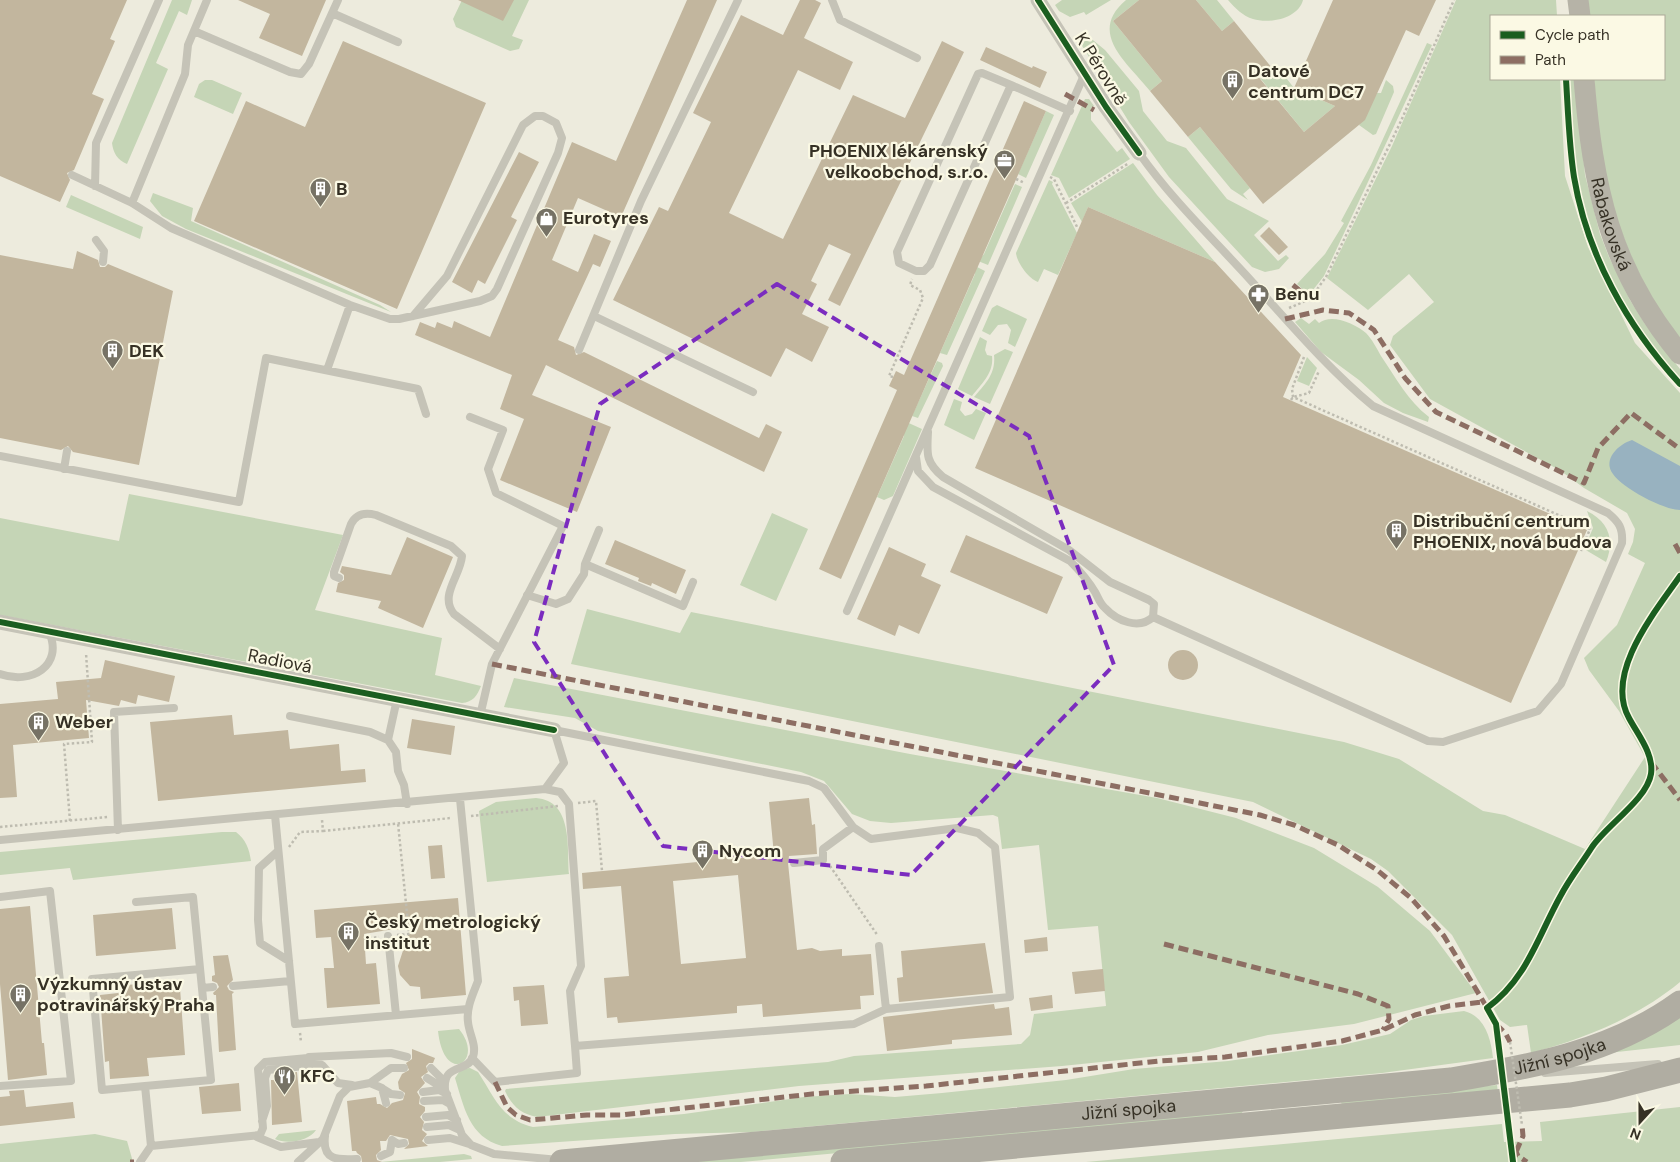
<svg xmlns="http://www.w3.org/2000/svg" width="1680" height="1162" viewBox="0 0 1680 1162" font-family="'DM Sans',sans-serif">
<rect width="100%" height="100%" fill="#edebdd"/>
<path fill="#c5d5b6" d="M172,0H192L187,15L179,11L156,63L168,69L127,164C117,160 113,152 112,143Z
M462,0H529L512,36L523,40L519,49L510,51L456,27L453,19Z
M1062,0H1111L1086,15L1084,12L1070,17L1059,11L1055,5Z
M1126,0H1139L1113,21L1162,81L1150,91C1127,62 1087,33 1126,0Z
M1196,0H1217L1234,21L1222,31Z
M1228,0H1303C1298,19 1269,24 1253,19C1243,16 1235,8 1228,0Z
M1456,0H1556L1557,16H1491V79H1560L1565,176L1588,247L1635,343L1680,393V982C1638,1017 1584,1039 1531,1053L1527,1025L1510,1027L1500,1020L1452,935L1388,871L1371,859L1253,802L571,664L587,609L680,633L691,612L1344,742L1399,759L1483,811L1505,815L1585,849L1645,757L1619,711L1589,670L1584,658L1617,625L1645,563L1628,554L1633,542L1635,529L1627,513L1584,488L1561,471L1430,399L1390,345L1393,336L1434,302L1409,274L1368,310L1327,278L1392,146Z
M1588,0H1680V338C1640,288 1616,228 1603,166C1597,138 1597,107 1594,79H1664V16H1589Z
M1088,36L1105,50L1139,91L1143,111L1167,141L1186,148L1227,199L1269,221L1254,235L1278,261L1286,255L1289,258L1279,269L1265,272L1252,267L1169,177L1129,122L1081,44L1080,41Z
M1427,43L1432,45L1324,276L1309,295L1297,284L1325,254L1344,223L1341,221L1371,165Z
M1272,68L1289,76L1287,79L1294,88L1335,106L1304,132L1260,78Z
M1569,79H1576L1585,175L1600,234L1609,257L1630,300L1645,324L1680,369V380C1627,327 1591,251 1578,178C1573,145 1571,112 1569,79Z
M205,80H212L242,93L233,114L194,97L199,84Z
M1386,80L1393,86L1394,92L1376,134L1373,135L1359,125L1377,93H1381Z
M1085,99H1089L1094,106L1091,108V120L1117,152L1122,148L1130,159L1069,198L1059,178L1051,175Z
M1046,111L1054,115L1026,178L1018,174Z
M1200,127L1250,188L1243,194L1248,200L1231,189L1188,137Z
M1133,163L1157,195L1215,262L1088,207L1082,222L1071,203Z
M1049,180L1053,182L1052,184L1077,233L1058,275L1044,269L1038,282C1029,279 1017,263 1016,253Z
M1015,184L1022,187L988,265L978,261L984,254Z
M153,193L193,208L191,221L380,305L391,312L186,229L162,216L150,201Z
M71,195L143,227L140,239L66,207Z
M975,266L985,271L947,355L940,353L975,274Z
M997,305L1027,319L1015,347L1008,343L1011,330L1007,324L998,325L990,335L982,331L992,308Z
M1301,318L1309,324L1315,319L1319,323C1332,313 1355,324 1366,333C1372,339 1377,349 1381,356C1396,378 1408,401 1429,417L1428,422L1403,413L1384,403L1359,380L1321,352L1295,322Z
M980,337L987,341L985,350L987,355L992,356C994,373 982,383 972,396L958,389Z
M1005,349L1013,352L990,404L974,397C985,384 996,374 994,355Z
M1307,357L1317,368L1309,386L1297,381Z
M937,361L942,363L943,366L918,418L912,416Z
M954,399L962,402L960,410L965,416L972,414L976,409L986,413L974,440L944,425Z
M902,420L922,429L893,496L884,500L877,497L904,436Z
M129,494L343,535L315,610L442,638L435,675L481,686C477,696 473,702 462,703L0,615V518L119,541Z
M1587,511C1609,522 1615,540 1606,562L1584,549L1593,528Z
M772,513L808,529L776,601L740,585Z
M514,678L910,754L1157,798L1236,818L1314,848L1378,887L1430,931L1476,993L1354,1024L1268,1035L1198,1052L1062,1066L799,1086L537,1117C521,1114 512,1106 505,1091L506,1089L828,1062L854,1056L1021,1044L1030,1035L1034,1014L1106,1006L1098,926L1048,930L1039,845L1002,849L998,817L993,815L891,823L870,821L852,814L824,781L801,772L598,731L575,718L504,707Z
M536,798C573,801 567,847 569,874L487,882L479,811L496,802Z
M222,832H236C246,840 249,848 251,861L73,880L70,868L0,875V852Z
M1464,1011C1485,1016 1491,1039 1493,1058L1382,1073L752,1132L675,1134L502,1146C469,1137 464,1107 455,1078L461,1069L470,1068L478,1072C495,1098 501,1119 533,1127L684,1114L804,1097L850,1094L895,1097L942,1093L1066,1080L1134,1069L1228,1061L1342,1045L1390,1034L1411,1020L1424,1016Z
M1680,1016V1045L1608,1053Z
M459,1029C486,1062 444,1087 438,1031Z
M1497,1085L1498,1093L1342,1105L1341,1102L1347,1099Z
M1680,1107V1162H1086L1502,1124L1504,1142L1542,1141L1540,1122Z
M1243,1111L1240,1116L741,1162H668Z
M316,1130C309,1141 287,1145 275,1139L279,1134Z
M95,1134L127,1141L133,1162H0V1144Z
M464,1154L471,1156L472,1159L440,1162H380Z"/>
<path fill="#98b2c0" d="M1632,440L1680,466V510C1664,510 1622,488 1613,474C1602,459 1619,444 1632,440Z"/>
<path fill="#c2b69e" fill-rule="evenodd" d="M0,0H127L110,39L115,41L92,94L104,99L74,170L67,173L70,180L60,202L0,176Z
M238,0H326L302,56L259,38L270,14Z
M458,0H514L503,21Z
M687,0H717L621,217L578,198L552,260L578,272L594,234L611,241L600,267L593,264L558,340L574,347L576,355L584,352L759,438L766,424L782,432L764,472L546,365L532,395L611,427L577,512L500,480L524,419L500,409L512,375L415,335L420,322L435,328L437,322L452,328L454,321L490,337L572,142L616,161Z
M800,0H815L821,3L804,38L853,62L840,90L798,70L729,213L783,239L853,95L905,118L942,41L964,52L840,306L828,300L851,254L829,244L822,258L811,281L817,284L802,314L829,327L812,362L786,348L771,377L613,300L659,207L668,211L711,122L693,113L741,15L783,35Z
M1139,0H1196L1222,31L1234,21L1272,68L1265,74L1252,69L1304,132L1335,106L1294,88L1333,0H1436L1419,36L1406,30L1365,120L1263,204L1200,127L1188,137L1150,91L1162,81L1113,21Z
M343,41L486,103L397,309L194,221L246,101L305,127Z
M986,47L1032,68L1033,66L1047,72L1040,88L980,60Z
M1024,101L1046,111L841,579L819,569L897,390L889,386L896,371L904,375Z
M519,152L539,162L511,217L517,220L485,284L478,280L472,293L452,282Z
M1088,207L1215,262L1301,355L1283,397L1587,530L1511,703L975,468Z
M1269,227L1288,247L1279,255L1260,236Z
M77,251L98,260L100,267H105L108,264L173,291L139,465L73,452L68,446L61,450L0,438V255L73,269Z
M966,535L1063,577L1047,614L950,572Z
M407,537L453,557L423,628L378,608L381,601L336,592L338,583L344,580V575L340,572L342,566L391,575Z
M615,540L686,570L676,594L652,583L651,586L638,581L639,578L605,564Z
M889,547L926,564L921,576L941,585L919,634L899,625L895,636L857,619Z
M1168 665a15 15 0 1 1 30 0a15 15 0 1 1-30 0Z
M105,660L175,676L169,702L138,695L136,704L121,700L119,706L86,700L89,738L13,745L17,797L0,798V704L58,699L56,682L101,678Z
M232,715L234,735L288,730L290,749L339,744L341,771L365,769L366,782L158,801L150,722Z
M412,719L455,726L451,755L407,748Z
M809,798L812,825L815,824L817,854L789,856L788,863L797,950L812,948L820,951L842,949V956L871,954L874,995L860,996L861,1009L824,1012L763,1017L762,1004L737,1006V1013L618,1023L617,1017L607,1018L604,978L629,976L621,886L583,889L582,873L708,861L707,855L739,851L740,858L774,855L769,802ZM738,875L746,958L681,964L673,881Z
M442,845L445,878L431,879L428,846Z
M458,898L466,995L421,999L420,987L410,986L400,975L398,966L410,929L388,930L364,934L366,964L376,963L380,1004L327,1008L324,968H334L331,937L316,938L314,910Z
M30,906L42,1043H44L47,1075L8,1080L0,984V909Z
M172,908L176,949L96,956L93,915Z
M1047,937L1048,951L1025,953L1024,940Z
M985,943L993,993L899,1002L897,978L903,977L901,951Z
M228,955L233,980L227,986L229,990L234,992L232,994L236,1050L219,1052L216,995H214L213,993L219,987L217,983L212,981V976L215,975L213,956Z
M1103,969L1105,991L1075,994L1072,972Z
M152,983L153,990L180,988L185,1055L147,1058L149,1076L110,1079L109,1061L105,1062L100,995L127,992L126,985Z
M544,985L548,1024L521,1026L519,1000L514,1001L513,987Z
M1052,995L1053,1008L1031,1011L1029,998Z
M994,1004L995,1009L1009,1007L1012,1035L952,1040V1044L887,1051L883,1017Z
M412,1049L435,1058L433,1063H429L426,1066L428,1072L421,1077L425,1083L417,1092L420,1097L419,1104L425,1107V1111L420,1117L424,1122L422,1130L427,1134L422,1141L428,1146L404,1149L409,1144L408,1139L390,1135L386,1141H380L381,1150L376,1155L377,1160L382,1162H362L361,1156L357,1153L356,1151H352L347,1101L376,1097L377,1104H380L387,1108L392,1103L403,1100L405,1093L399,1089L398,1082L402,1074L409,1070L406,1063L412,1059Z
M297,1072L302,1122L272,1125L271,1080H274V1075Z
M239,1083L241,1111L202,1114L199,1087Z
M24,1090L26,1107L73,1102L75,1118L0,1126V1097L10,1096L9,1091Z"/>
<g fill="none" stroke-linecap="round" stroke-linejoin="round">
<path stroke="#bebcb0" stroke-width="2.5" stroke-dasharray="2.5 2.5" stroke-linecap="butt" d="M1050,177L1054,179L1078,229
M1016,179L1025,183
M1066,203L1129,163
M1289,308L1310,299L1326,277L1401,121L1454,0
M1304,357L1292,389L1293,397L1590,529L1581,551
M893,377L889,376L923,298L920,290L910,285L912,279
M1291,400L1293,397L1309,393L1319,371
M578,803L596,801L602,871
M471,816L558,806
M70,821L64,744L92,742L86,653
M0,827L108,817
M323,831L451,818
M289,847L300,832L323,831L322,820
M830,866L878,936
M397,935L409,934L398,823
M364,939L379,937
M300,1033L301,1042"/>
<path stroke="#c5c3b7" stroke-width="8" d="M832,0L840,20L917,58
M332,13L398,42
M194,31L290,72L301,74L309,64L338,0
M982,73L1011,85L930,265L924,271H916L899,263L897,252L978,74Z
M1011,85L1070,111
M1139,153C1170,197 1209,235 1245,274C1286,319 1326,367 1373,406L1608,513C1619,522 1623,528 1622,543L1561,684L1538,711L1443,742L1428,741L1153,617
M72,175L132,203L171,228L350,305L390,319H399L480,301L492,296L497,289L558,153L562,138L556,123L543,116H535L523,125L447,276L413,316
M95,186L96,143L159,0
M132,203L185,74L188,45L207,0
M96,240L104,251L103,262
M594,316L753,392
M579,350L641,201L738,0
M327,370L350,305
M470,417L503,430L488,469L496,493L563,526L492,664L480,716
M0,456L239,502L266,358L418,389L426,414
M916,457L918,471L933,487L1070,561C1080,571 1088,580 1095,592C1098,597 1100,604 1105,608C1117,621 1139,630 1153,617L1154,604L1149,600L1110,582L1069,550L943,477C925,462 927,453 928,432
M64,469L67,451
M585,564L683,606L693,582
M339,578L334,576V572L351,524C356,514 365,512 376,515L451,546L462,556C460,577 439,595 454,614L500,649
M527,595L556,604L568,599L584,574L585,564L599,530
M847,611L1085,73
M0,674C31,685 64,666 49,632
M290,716L370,732L388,740L396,752L398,771L404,785L407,804
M388,740L397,699
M545,789L560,792L569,804L581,966L570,991L575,1046
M275,815L295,1024L468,1009
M118,830L114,712L174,708
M0,840L545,789L564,763L554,730L809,781L824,788L853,827L871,839L957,828L978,833L995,847L1010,997L886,1009L854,1024L575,1046L577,1073L495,1082L472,1058
M278,851L259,868L258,920L260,943L289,961
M794,863L823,860V849L853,827
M0,897L50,891L71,1081L0,1086
M136,902L193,897L211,1080L145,1086L151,1146
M388,936L396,1015
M879,946L886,1009
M233,986L290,981
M202,988L213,987
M309,1057L391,1053L407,1057
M431,1068L440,1077L462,1135L471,1145L494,1154L559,1160
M1545,1073L1658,1064
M427,1078L443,1088
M370,1083L391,1068H404
M145,1086L102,1090L92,979L200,969
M383,1089L391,1094L400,1095
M445,1089C443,1063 467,1073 473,1057C477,1045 469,1034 468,1022C466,1008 473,994 478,981L460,799
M423,1092L439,1090L447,1094
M424,1101L443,1100L450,1104
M426,1117L448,1115L457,1120
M262,1121L267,1106L265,1078L268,1070L313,1065L321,1067
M427,1127L449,1125L460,1130
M325,1136C322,1161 338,1160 357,1159
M257,1137L281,1147L319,1142
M428,1140L450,1138L469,1144
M381,1156L390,1152L392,1140L398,1144L404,1143
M140,1162L151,1146L260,1135L263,1128L258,1069L265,1062L308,1058L322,1065L338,1083L352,1085
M298,1162L323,1139L340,1096L349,1087L370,1083L382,1088L386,1103"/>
<path stroke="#c5c3b7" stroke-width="15" d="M1038,0L1106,107L1139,153
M0,622L554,730"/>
<g stroke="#b6b3a7" stroke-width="21">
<path d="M1578,0L1580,16"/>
<path id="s1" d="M1584,79C1593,187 1609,268 1680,354"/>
</g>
<g stroke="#b0ada2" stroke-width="25">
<path id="s2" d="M562,1162L1451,1080C1531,1067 1613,1052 1680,1003"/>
<path d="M843,1162L1570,1095L1606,1089L1680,1070"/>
</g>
<path stroke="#bebcb0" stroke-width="2.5" stroke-dasharray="2.5 2.5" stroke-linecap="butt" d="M1510,1042L1522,1125"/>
<path stroke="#8d6e63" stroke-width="5" stroke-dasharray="10 5" stroke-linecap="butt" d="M1065,94L1094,110
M1293,285L1310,299
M1285,319L1323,310L1349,313L1374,330L1405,378L1436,412L1584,483L1598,448L1631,413L1680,449
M1675,544L1680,553
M492,664L1119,787L1260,815L1294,825L1338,845L1377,870L1411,898L1444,936L1489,1011
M1651,762L1680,800
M1164,944L1358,994L1388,1006L1389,1019L1383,1030
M1496,1024L1506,1034L1510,1042
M495,1082L507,1107L516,1115L530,1120L587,1115H621L812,1094L926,1086L1159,1061L1225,1057L1342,1041L1383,1030L1415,1015L1449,1006L1482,1002
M1514,1147L1518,1156L1527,1162
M1516,1152L1523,1136L1522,1125
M130,1162H134"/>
<defs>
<path id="cycleway" d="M1038,0L1106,107L1139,153
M1566,79C1568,111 1569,145 1574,177C1587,255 1627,326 1680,384
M0,622L554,730
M1513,1162L1496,1024L1487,1008C1527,979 1538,936 1561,895C1570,878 1582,863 1592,847C1607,825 1647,799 1651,774C1654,754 1638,735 1629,718C1604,673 1655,612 1680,576"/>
</defs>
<use href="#cycleway" stroke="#fbf9e4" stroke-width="9"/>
<use href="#cycleway" stroke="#1b5e20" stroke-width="6"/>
</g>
<path fill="none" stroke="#7b2cbf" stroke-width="4" stroke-dasharray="10 6" stroke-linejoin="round" d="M777,284L1029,436L1114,665L911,875L663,846L534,642L600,404Z"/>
<defs>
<symbol id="building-pin" viewBox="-11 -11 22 30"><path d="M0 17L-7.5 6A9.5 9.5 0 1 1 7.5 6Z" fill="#767265" stroke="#fbf9e4"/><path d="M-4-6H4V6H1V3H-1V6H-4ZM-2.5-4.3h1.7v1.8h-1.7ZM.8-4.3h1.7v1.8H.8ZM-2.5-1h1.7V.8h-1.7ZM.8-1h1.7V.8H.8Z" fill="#fff"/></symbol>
<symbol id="office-pin" viewBox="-11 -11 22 30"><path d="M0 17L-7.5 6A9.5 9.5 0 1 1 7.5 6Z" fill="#767265" stroke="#fbf9e4"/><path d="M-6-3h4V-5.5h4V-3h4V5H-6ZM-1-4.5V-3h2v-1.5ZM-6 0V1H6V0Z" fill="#fff"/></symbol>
<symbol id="shop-pin" viewBox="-11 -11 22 30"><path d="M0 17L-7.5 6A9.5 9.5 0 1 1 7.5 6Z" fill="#767265" stroke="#fbf9e4"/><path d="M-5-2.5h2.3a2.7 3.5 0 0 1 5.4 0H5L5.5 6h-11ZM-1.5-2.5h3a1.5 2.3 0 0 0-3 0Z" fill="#fff"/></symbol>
<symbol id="pharmacy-pin" viewBox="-11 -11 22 30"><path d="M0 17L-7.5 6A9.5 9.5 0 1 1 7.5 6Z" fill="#767265" stroke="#fbf9e4"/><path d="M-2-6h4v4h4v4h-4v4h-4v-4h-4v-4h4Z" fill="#fff"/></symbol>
<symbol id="restaurant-pin" viewBox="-11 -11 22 30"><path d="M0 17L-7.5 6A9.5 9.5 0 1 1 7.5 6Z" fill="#767265" stroke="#fbf9e4"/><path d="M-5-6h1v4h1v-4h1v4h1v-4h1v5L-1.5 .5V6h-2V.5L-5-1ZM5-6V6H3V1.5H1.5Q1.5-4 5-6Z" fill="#fff"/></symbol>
</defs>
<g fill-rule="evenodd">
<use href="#building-pin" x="1220" y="68" width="25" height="34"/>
<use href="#office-pin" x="992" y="148" width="25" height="34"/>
<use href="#building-pin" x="308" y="176" width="25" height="34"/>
<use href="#shop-pin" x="534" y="206" width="25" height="34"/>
<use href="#pharmacy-pin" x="1246" y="282" width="25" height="34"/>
<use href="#building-pin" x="100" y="338" width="25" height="34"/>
<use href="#building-pin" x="1384" y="518" width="25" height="34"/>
<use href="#building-pin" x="26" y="710" width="25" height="34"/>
<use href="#building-pin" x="690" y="838" width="25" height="34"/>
<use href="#building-pin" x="336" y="920" width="25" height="34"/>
<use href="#building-pin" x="8" y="982" width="25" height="34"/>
<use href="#restaurant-pin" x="272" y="1064" width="25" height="34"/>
</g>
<g text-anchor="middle" stroke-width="4.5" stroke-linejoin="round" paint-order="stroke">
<g font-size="18" fill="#363125" stroke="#fbf9e4">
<text transform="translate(1101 69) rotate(58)" y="6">K Pérovně</text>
<text dy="6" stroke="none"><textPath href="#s1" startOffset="148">Rabakovská</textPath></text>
<text transform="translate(280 661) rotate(11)" y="6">Radiová</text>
<text dy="6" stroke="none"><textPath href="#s2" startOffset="1004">Jižní spojka</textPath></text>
<text dy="6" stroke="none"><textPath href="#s2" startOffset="569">Jižní spojka</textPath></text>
</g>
<g font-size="18" font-weight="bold" fill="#363125" stroke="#fbf9e4" text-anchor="start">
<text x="1248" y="77">Datové<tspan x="1248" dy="21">centrum DC7</tspan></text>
<text x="988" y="157" text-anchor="end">PHOENIX lékárenský<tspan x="988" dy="21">velkoobchod, s.r.o.</tspan></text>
<text x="336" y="195">B</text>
<text x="563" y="224">Eurotyres</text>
<text x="1275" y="300">Benu</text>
<text x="129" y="357">DEK</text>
<text x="1413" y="527">Distribuční centrum<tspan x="1413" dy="21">PHOENIX, nová budova</tspan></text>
<text x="55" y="728">Weber</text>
<text x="719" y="857">Nycom</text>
<text x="365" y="928">Český metrologický<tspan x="365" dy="21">institut</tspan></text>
<text x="37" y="990">Výzkumný ústav<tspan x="37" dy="21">potravinářský Praha</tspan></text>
<text x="300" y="1082">KFC</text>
</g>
</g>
<rect x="1490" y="15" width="175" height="65" fill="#fbf9e4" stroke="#aca998"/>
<rect x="1500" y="31" width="25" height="8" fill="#1b5e20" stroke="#aca998"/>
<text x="1535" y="40" font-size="15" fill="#363125">Cycle path</text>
<rect x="1500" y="56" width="25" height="8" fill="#8d6e63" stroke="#aca998"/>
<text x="1535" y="65" font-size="15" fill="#363125">Path</text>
<g transform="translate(1640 1122) rotate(201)" stroke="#fbf9e4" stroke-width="4" paint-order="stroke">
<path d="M0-4L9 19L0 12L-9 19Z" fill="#363125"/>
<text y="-8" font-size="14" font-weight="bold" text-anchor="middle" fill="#363125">N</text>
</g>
</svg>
